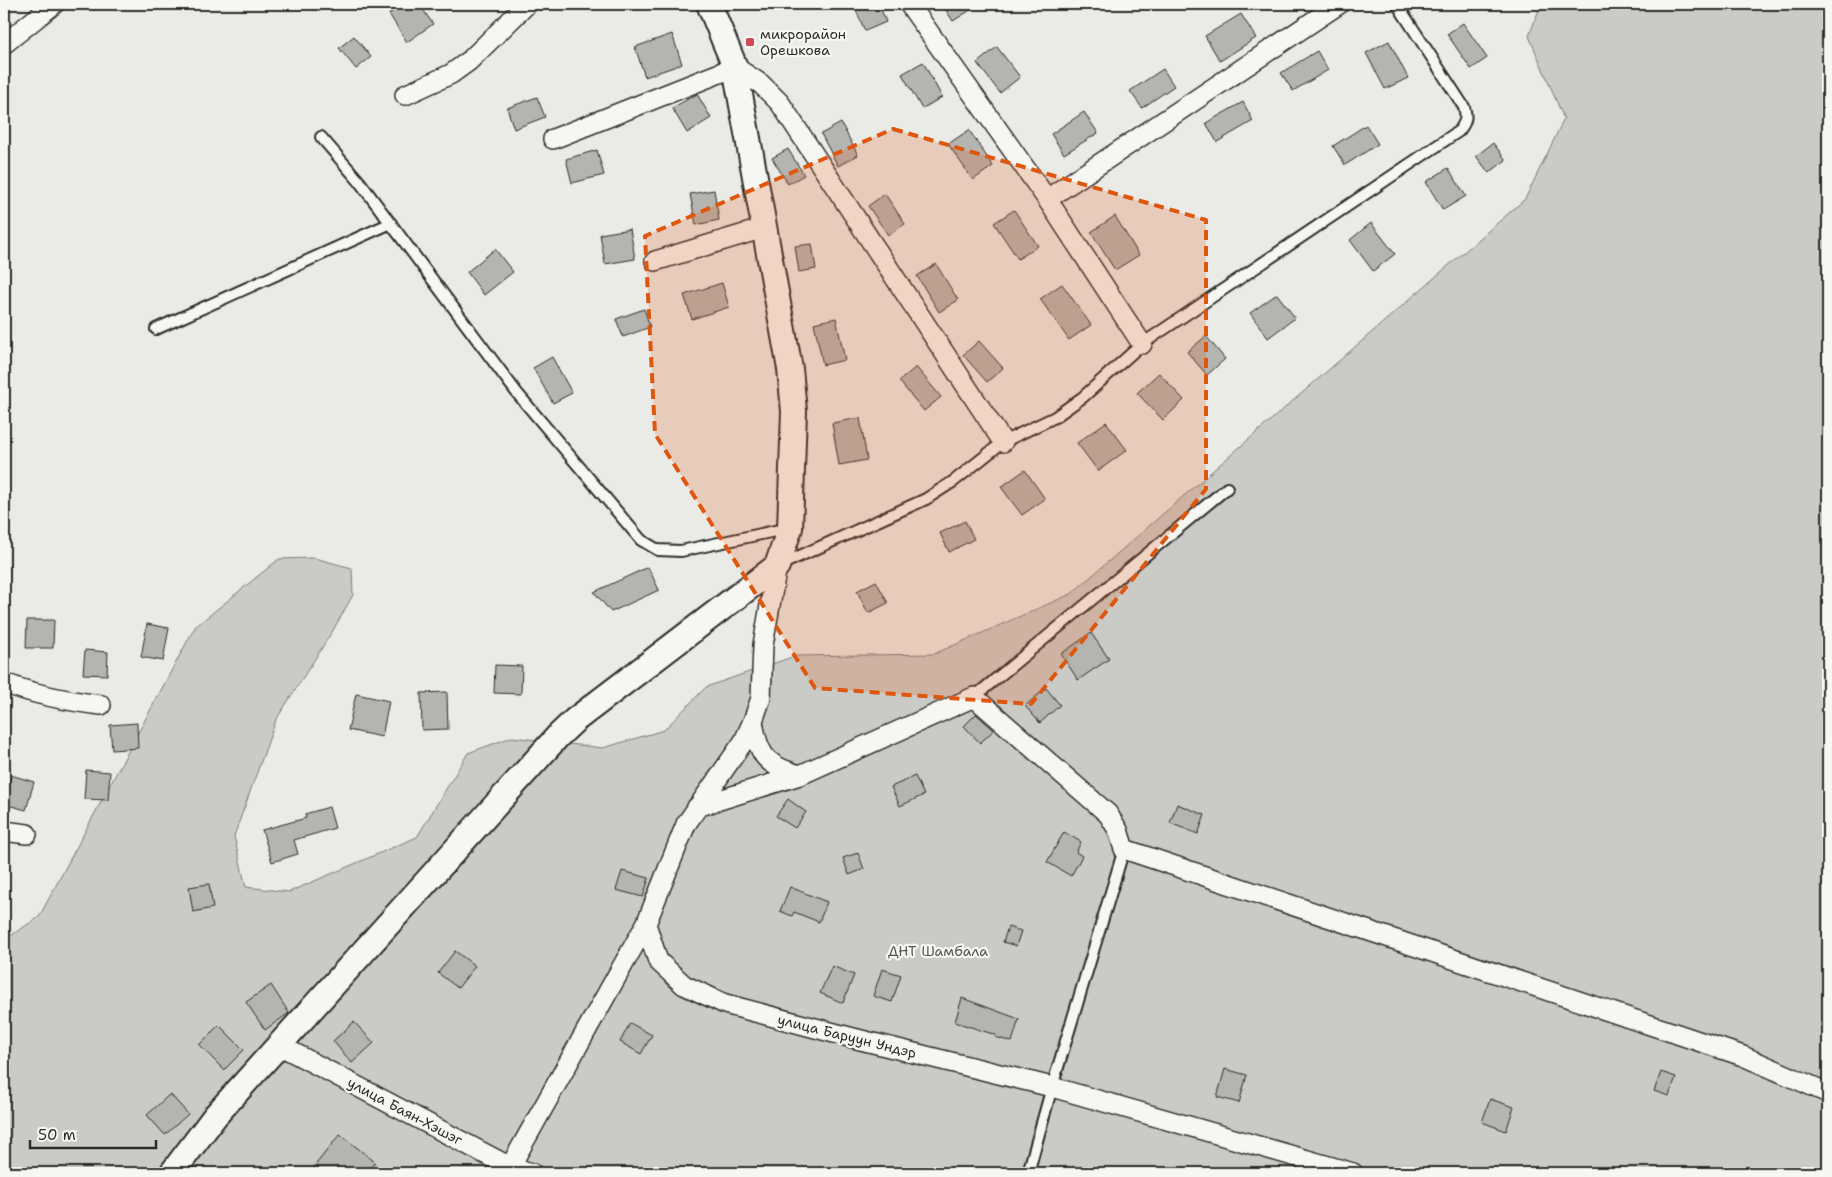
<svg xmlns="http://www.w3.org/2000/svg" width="1832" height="1177" viewBox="0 0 1832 1177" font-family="'Shantell Sans',sans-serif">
<rect width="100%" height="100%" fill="#eaeae6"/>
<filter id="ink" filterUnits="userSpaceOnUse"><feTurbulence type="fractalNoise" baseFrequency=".02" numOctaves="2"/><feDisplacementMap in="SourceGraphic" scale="10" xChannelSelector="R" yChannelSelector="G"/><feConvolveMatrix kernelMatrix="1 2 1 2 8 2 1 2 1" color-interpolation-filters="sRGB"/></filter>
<g filter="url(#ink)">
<path fill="#cacac7" stroke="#7a7a79" d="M1541,4H1828V1173H4V940L39,917L195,627L279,559L314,558L352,568L353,595L332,632L276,720L234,836L246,887L289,892L417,837L468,753L512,737L603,748L664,730L706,687L795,656L934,654L1071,594L1525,199L1564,119L1529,36Z"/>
<path fill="#b4b4b1" stroke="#2b2b2b" d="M404,4H419L433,24L407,42L389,14Z
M866,4H879L886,22L865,31L855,8Z
M942,4H980L953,21Z
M1241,14L1256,38L1220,61L1205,36Z
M1463,23L1487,58L1471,69L1447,34Z
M672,34L682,64L645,77L635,47Z
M354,36L371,57L356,69L339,48Z
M1389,41L1408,78L1385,89L1366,53Z
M997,47L1020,77L1000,93L977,63Z
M1317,51L1328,70L1293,91L1281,73Z
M923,62L942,97L922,109L902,74Z
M1163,69L1174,86L1142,108L1130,91Z
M697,94L711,118L687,133L672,108Z
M537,97L545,117L514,129L507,108Z
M1243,102L1253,121L1217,142L1206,123Z
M1084,112L1098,133L1064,154L1051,134Z
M841,123L858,155L838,166L821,134Z
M1366,125L1378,144L1345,165L1333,146Z
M969,130L993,166L973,180L948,144Z
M1493,143L1506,160L1489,173L1476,156Z
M788,149L804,175L788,184L772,158Z
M597,150L604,175L572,183L566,159Z
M1448,168L1466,196L1443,210L1426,182Z
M714,190L719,220L696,225L690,194Z
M885,194L905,224L888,235L868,206Z
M1014,210L1038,246L1018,259L994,223Z
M1115,216L1139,255L1115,270L1091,232Z
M1371,223L1395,254L1373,271L1350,240Z
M630,229L635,259L605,264L600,234Z
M812,244L816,269L799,272L795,246Z
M495,249L513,272L484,295L467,272Z
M936,264L958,300L939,312L917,276Z
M722,283L729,307L692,319L684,295Z
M1062,284L1091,325L1069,340L1040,299Z
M1277,294L1295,318L1268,338L1250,313Z
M644,309L650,327L623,337L616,319Z
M836,318L845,360L823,365L814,323Z
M1206,336L1225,359L1207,375L1187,352Z
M979,341L1003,368L987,382L963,355Z
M552,357L572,393L553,403L533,368Z
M916,367L941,397L924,411L899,381Z
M1159,373L1184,400L1163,420L1137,393Z
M860,418L867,460L839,465L832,423Z
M1106,422L1127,450L1098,471L1077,443Z
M1025,470L1045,499L1022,515L1001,487Z
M965,521L974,539L949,552L940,533Z
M648,567L659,590L611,612L594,592Z
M876,581L888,603L868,613L857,591Z
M27,620H54L53,648H26Z
M147,624L169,628L163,661L141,657Z
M1091,633L1109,659L1078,680L1061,654Z
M85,650L108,652L107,675L83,674Z
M495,665L522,666L521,694L494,693Z
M1046,688L1060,705L1040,723L1025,706Z
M447,692L448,729L422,730L421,693Z
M356,694L389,701L382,737L348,730Z
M976,714L994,730L980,743L964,726Z
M137,723L138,748L112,750L110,725Z
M86,770L110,772L108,800L84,799Z
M11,775L34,782L26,810L4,804Z
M915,776L924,795L900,806L891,787Z
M788,799L806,812L795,828L776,816Z
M1177,804L1205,815L1198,834L1170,823Z
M329,807L335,828L294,840L298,854L272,862L262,830L306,818L305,814Z
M1064,832L1081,842L1076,852L1082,856L1071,876L1047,862Z
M858,853L864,869L849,875L843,858Z
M622,871L649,878L643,897L616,890Z
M209,884L213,908L193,912L189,887Z
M790,887L827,902L819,922L794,912L792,916L780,911Z
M1008,927L1021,931L1016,946L1003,942Z
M455,951L475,966L458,988L438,973Z
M832,966L854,975L843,1003L820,993Z
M882,969L901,975L892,1002L873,996Z
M271,985L289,1013L265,1030L246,1002Z
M962,998L1019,1019L1012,1042L995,1037L996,1035L955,1022Z
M354,1022L374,1043L352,1063L333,1041Z
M630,1023L652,1035L641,1054L620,1042Z
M219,1025L244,1050L224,1070L199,1045Z
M1225,1069L1247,1075L1239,1103L1217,1097Z
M1661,1072L1676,1077L1669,1096L1654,1091Z
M170,1094L188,1114L165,1135L147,1115Z
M1490,1099L1514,1107L1506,1131L1482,1122Z
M340,1134L375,1162L366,1173H320L313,1168Z"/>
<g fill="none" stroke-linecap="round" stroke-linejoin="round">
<defs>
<path id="service" d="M321,137L359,181L517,393L641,540L658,550L681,551L789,528
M156,329L391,223
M780,565L926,499L954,481L1003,442L1055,417L1083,397L1142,344L1459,131C1466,122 1467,117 1464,107L1397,4
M974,697L1227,488
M1028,1173L1052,1087L1124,849"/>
<path id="minor" d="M909,4L1047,199L1339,4
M4,44L54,4
M405,95L451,74L469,61L527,4
M553,139L735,67L761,84L780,103L1003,442
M1047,199L1142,344
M655,261L764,228
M4,683C36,695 67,701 101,705
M753,721C758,755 766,766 800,775
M697,807L800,775L974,697L1108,814L1118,830L1124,849L1743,1056L1828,1093
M4,831L27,834
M646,924L686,824L744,741L753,721L761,698L763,645L777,566
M279,1045L510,1167L532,1173
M510,1167L646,924L658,961L684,985L725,1004L853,1038L1052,1087L1353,1173"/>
<path id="tertiary" d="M172,1173L215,1116L558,736L575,720L777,566L790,528L794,411L790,369L735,67L709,4"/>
</defs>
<use href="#service" stroke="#2b2b2b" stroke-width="14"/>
<use href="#minor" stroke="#2b2b2b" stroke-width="22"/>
<use href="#tertiary" stroke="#2b2b2b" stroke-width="28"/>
<use href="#service" stroke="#f6f6f2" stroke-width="10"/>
<use href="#minor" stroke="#f6f6f2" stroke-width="19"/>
<use href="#tertiary" stroke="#f6f6f2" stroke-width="24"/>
</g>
</g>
<path fill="#df570e" fill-opacity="0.2" stroke="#df570e" stroke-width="4" stroke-dasharray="10 6" stroke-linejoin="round" d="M893,129L1206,220V489L1031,704L815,688L655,434L645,236Z"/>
<rect fill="#d1495b" stroke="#f6f6f2" stroke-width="2" x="745" y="37" width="10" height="10" rx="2.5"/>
<g text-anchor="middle" stroke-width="4.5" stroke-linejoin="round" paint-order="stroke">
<g font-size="14" fill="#2b2b2b" stroke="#f6f6f2" text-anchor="start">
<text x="760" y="39">микрорайон<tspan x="760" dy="16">Орешкова</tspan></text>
</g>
<g font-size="14" fill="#535352" stroke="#f6f6f2">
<text x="938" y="956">ДНТ Шамбала</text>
</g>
<g font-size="14" fill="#2b2b2b" stroke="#f6f6f2">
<text transform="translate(847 1036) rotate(14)" y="5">улица Баруун Ундэр</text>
<text transform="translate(405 1111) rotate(28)" y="5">улица Баян-Хэшэг</text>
</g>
</g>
<rect width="1832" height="1177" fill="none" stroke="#f6f6f2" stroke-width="20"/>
<rect x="10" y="10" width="1812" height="1157" fill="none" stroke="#2b2b2b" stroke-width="2" filter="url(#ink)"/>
<path d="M30 1140v8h126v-8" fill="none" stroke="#2b2b2b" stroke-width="2.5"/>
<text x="38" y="1140" font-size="15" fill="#2b2b2b" stroke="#f6f6f2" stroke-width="4" paint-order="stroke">50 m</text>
</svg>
